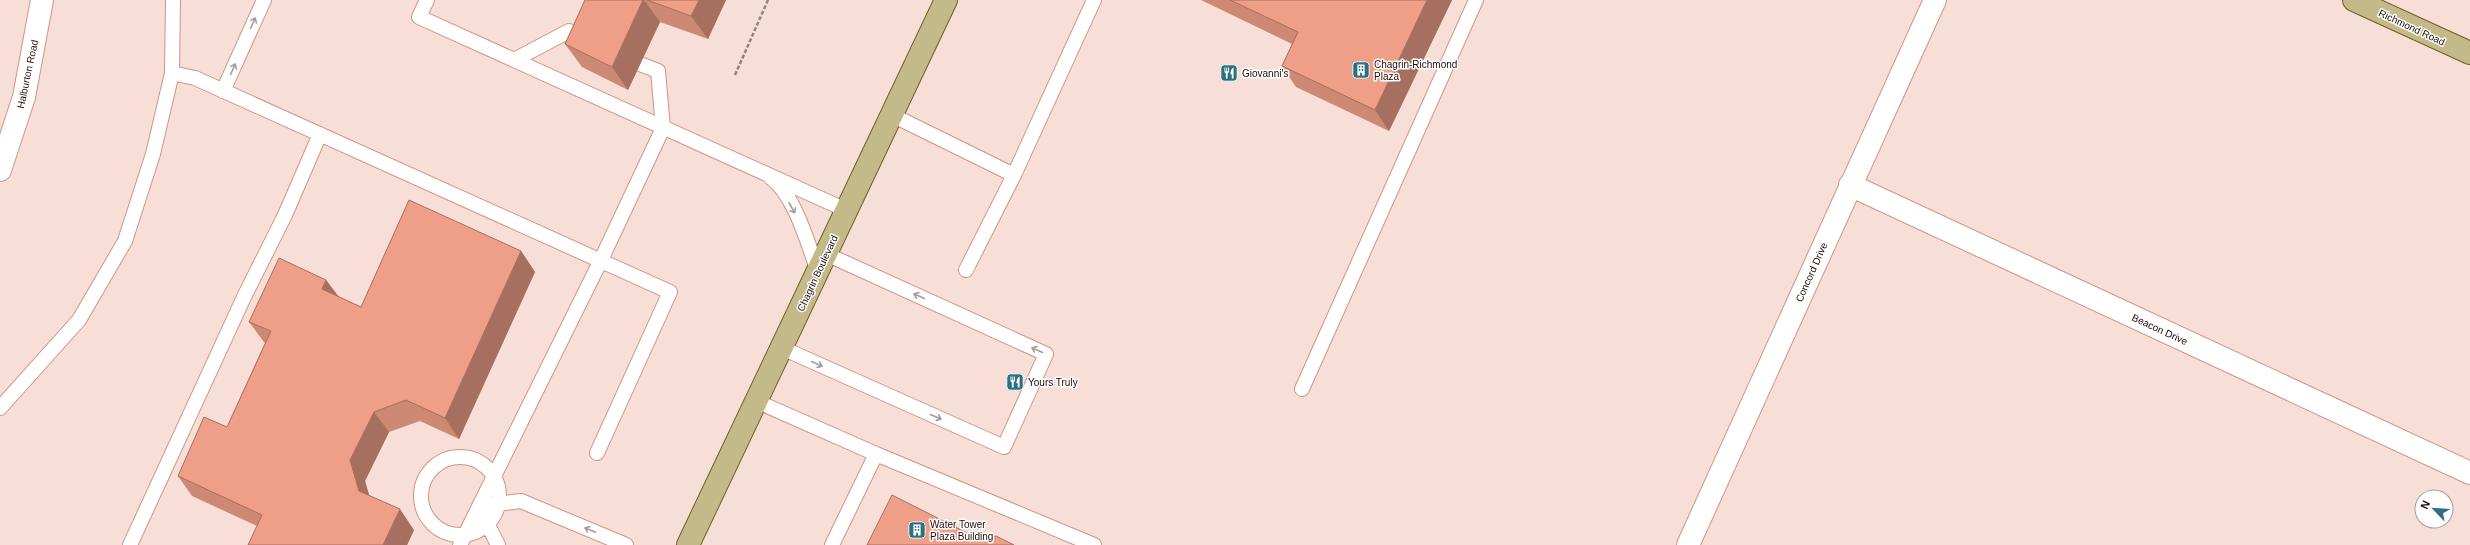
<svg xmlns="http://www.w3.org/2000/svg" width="2470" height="545" viewBox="0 0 2470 545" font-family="Arial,sans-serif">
<rect width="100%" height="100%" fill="#f7ded6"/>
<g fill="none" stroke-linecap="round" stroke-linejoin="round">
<defs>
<path id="service" d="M427,0L419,17L846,210
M514,60L569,31L587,39
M172,73L173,0
M223,91L264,0
M892,115L1014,175L1094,0
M771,178C795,195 808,245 818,271
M966,270L1014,175
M782,348L1004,447L1046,354L826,254
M1302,389L1476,0
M756,401L876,454L832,545
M0,408L79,320L125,241L153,154L172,73L195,78L670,292L597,453
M876,454L1094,545
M421 496a39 39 0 1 1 78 0a39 39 0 1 1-78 0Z
M490,505L521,501L626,545
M484,517L498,545
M130,545L244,297L285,215L320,134
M460,545L601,260L663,128L658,71L640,64"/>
<path id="minor" d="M0,170L24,97L42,0
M1850,185L2470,473
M1688,545L1935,0"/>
<path id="primary" d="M2354,0L2470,53
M688,545L946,0"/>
</defs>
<use href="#service" stroke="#cf9584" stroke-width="16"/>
<use href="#minor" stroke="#cf9584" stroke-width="24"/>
<use href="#primary" stroke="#705e26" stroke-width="24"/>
<path stroke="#97817a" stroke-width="2.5" stroke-dasharray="4 2" stroke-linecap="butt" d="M735,75L768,0"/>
<use href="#service" stroke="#fff" stroke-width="14"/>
<use href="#minor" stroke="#fff" stroke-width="22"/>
<use href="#primary" stroke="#c4b988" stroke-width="22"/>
</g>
<path fill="#ce8975" d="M585,0H726L708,39L660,22L628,90L582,67L565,44Z
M1201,0H1452L1389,131L1296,87L1282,66L1292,44Z
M521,251L535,272L459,439L420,421L389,432L365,481L369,495L414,530L407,545H248L257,526L192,496L178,476L227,427L265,343L264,342L249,322L326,280L339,297L361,307Z"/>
<path fill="#a76f5f" d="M643,0H644L660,22L628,90L612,67Z
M699,0H726L708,39L691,16Z
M1427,0H1452L1389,131L1375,110Z
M521,251L535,272L459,439L445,418Z
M326,280L341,300L322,289Z
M374,412L389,432L365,481L374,512L359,491L350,460Z
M400,509L414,530L407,545H383Z"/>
<path fill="#ef9f88" stroke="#a76f5f" d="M585,0H643L612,67L565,44Z
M647,0H699L691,16Z
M1230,0H1427L1375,110L1282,66L1298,32Z
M409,200L521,251L445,418L406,400L374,412L350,460L359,491L400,509L383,545H248L262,515L178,476L204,417L227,427L271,331L249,322L279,258L326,280L322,289L361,307Z
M892,495L979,539L996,536L1014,545H867Z"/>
<defs><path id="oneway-shaft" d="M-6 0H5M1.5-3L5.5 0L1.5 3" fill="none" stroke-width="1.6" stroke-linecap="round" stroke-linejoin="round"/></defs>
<g stroke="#a59d9b">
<use href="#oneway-shaft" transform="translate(253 23) rotate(-66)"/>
<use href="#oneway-shaft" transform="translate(233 69) rotate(-66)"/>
<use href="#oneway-shaft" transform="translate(792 208) rotate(61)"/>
<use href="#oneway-shaft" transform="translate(919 296) rotate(-156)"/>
<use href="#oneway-shaft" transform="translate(1037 350) rotate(-156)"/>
<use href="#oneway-shaft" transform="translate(817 364) rotate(24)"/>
<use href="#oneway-shaft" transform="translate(936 417) rotate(24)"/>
<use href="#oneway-shaft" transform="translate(590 530) rotate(-157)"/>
</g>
<defs>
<symbol id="building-square" viewBox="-11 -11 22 22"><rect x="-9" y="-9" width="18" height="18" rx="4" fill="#2d7081" stroke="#fff"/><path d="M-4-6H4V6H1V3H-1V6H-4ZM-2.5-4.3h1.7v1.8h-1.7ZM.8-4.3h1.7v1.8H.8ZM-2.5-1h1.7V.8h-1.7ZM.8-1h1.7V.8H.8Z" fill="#fff"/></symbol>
<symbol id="restaurant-square" viewBox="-11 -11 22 22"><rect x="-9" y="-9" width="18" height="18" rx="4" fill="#2d7081" stroke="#fff"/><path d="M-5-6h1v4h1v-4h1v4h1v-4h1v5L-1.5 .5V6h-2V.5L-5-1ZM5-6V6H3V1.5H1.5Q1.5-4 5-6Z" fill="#fff"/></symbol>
</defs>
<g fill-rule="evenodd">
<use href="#building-square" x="1351" y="60" width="20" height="20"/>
<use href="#restaurant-square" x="1219" y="63" width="20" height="20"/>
<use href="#restaurant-square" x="1005" y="372" width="20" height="20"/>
<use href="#building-square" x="907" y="520" width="20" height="20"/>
</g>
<g text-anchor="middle" stroke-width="3" stroke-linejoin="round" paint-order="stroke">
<g font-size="10" fill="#1f0b06" stroke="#fff">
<text transform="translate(2412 27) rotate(25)" y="4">Richmond Road</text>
<text transform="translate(27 74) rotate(-78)" y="4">Halburton Road</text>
<text transform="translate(1811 272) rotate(-66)" y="4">Concord Drive</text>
<text transform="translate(817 273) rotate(-65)" y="4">Chagrin Boulevard</text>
<text transform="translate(2160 329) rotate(25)" y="4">Beacon Drive</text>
</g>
<g font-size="10" fill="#1f0b06" stroke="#fff" text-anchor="start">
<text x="1374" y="68">Chagrin-Richmond<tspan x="1374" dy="12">Plaza</tspan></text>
<text x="1242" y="77">Giovanni's</text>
<text x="1028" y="386">Yours Truly</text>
<text x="930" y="528">Water Tower<tspan x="930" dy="12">Plaza Building</tspan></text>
</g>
</g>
<g transform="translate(2434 509) rotate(295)"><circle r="19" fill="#ffffff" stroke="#a59d9b"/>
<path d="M0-3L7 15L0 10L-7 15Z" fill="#2d7081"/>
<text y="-6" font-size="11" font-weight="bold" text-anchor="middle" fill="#1f0b06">N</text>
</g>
</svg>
